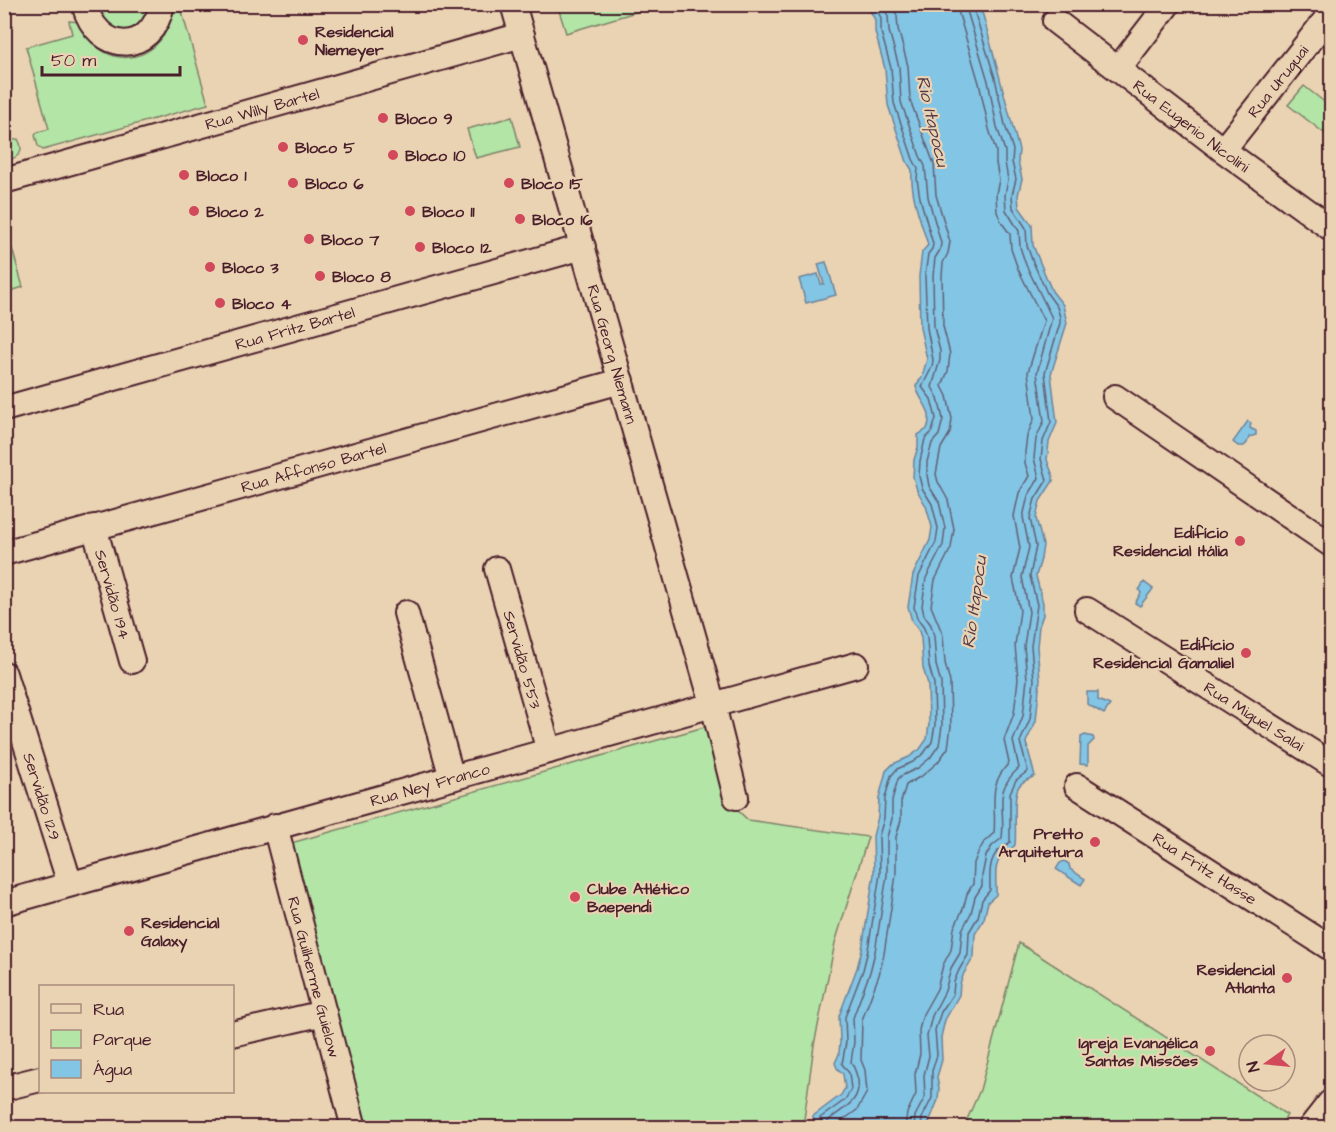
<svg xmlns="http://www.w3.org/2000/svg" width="1336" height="1132" viewBox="0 0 1336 1132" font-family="'Architects Daughter',sans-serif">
<rect width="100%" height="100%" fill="#ead3b3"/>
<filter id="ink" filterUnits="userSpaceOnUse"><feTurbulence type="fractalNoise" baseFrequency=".0167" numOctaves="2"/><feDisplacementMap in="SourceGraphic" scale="12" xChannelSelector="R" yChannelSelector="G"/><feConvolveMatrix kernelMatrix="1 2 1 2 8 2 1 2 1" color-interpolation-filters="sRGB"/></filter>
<g filter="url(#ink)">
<path fill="#b2e5a6" stroke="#7e8268" stroke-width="1.5" d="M557,4H659V5L566,33Z
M94,5H152L150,15L131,32L109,28Z
M172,5H180L208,104L43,150L38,146L35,135L38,132L49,129L26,47L72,34L69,21L80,22C86,33 92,44 103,51C138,71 173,41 172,5Z
M1304,86L1331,107V132L1328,136L1288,105Z
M512,117L520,147L476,158L467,129Z
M18,139C26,153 17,158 5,161V142Z
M4,220L23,287L5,293H4Z
M708,726L729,802L748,820L868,837L835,943L814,1045L803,1127H365L291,843Z
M1019,943L1035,953L1287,1115L1279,1128H971L965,1124L980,1090Z"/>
<path fill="#83c5e4" stroke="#6c839a" stroke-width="1.5" d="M867,5H977L983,15L1019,150L1018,161L1022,179L1018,195L1019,207L1032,225L1033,245L1039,260L1052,291L1063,305L1067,323L1051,374L1057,423L1049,442L1047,460L1053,476V481L1040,501L1036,518L1043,545L1041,559L1036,576L1043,603V615L1039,626L1037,647L1040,679L1036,721L1026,742L1035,776C1029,779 1022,781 1019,786C1012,797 1017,830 1015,845C1012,849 1008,851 1003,855C992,865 997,882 996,895L988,902L984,919L975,934L974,957L964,973L960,984L959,995L945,1020L941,1037L942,1060L937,1077L939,1088L938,1100L927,1127L814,1128L813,1116L841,1095L845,1088L843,1074L837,1068L835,1063L839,1054L840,1041L839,1016L857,968L862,949L874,874L873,836L878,817L879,798L886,771L893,764L909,757L920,749L927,739L929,724L928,684L923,668L921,638L919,631L912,621L908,607L913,575L930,540L932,527L926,506L917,490L913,477L914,460L918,447V435L927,429C935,409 919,402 916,386L922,377L927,359L920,328L919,276L922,252L928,245C921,221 910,195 912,170L907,162L888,105L885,69L875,32V20Z
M826,262L836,295L806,303L799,279L818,274L821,284H824L818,264Z
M1248,421L1251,423L1250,428L1256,431V435L1249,437L1247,443L1244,446H1238L1233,442Z
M1144,582L1153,589L1140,606L1135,603L1141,593L1139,590Z
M1087,692H1098V700L1110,705L1104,714L1087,704Z
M1085,735L1093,737L1094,740L1088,746V765L1080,764L1081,737Z
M1064,861L1069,864L1070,869L1085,879L1081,885L1056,869L1060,863Z"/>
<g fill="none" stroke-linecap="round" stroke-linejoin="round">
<path stroke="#616175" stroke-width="1.5" d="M819,1128L820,1118L845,1100L851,1089L849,1073L842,1064L846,1042L845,1017L863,970L868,950L880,874L879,836L884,818L885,798L891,776L897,769L913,762L924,753L932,742L935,725L934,684L929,666L927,637L924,628L917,618L914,607L919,576L936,542L938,528L932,504L922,488L919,476L920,461L925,439L932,432L936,418L931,399L922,387L932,367L933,360L927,328L925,276L928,254L932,249L933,244L920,198L917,179L918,169L913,159L894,103L891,68L881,32V18L874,4
M827,1128L828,1121C842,1108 861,1103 858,1080C856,1073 855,1068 851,1062L854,1042L853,1018L870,972L875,952L887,875V837L892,819V800L898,779L901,776L918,768L930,758L939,745L942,726L941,683L936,665L934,636L931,625L924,615L922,606L926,578L943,545L945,528L939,502L929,486L927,475V462L932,443L939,435L943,419L938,398L932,387L940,360V351L934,327L933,276L935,258L940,250L941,243L928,197L925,166L920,156L901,102L899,67L889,31L888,16L882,4
M836,1128L839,1123L857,1110L867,1092L865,1070L861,1060L862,1020L879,975L884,954L896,875V837L901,820V802L906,785L923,775L938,762L948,748L951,726L950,682L945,663L943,635L931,606L935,580L951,548L954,529L948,500L938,482L936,474L941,448L950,433L952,419L947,396L942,386L948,371L950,354L943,326L942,276L943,263L948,253L950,242L936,195L934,164L910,100L908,66L898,29L897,16L892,4
M905,1128L907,1113L916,1094L915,1074L920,1054L919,1030L923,1014L937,989L943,965L951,950L954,928L963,909L967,894L973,884L974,863L978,853L984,842L994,833C997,805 986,787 1009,763L1004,740L1014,713L1018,679L1015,645L1020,611L1013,578L1020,548L1014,516L1019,493L1029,476L1025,463V452L1027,436L1034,419L1028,372L1044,321L1018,269L1011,249L1010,234L1002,223L997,212L996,194L999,180L996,163V151L989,129L979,83L956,4
M914,1128L915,1116L925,1097L924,1075L929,1056L927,1036L932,1016L945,991L951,968L960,953L962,930L971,913L975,897L982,886V876L986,856L992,846L1002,838C1006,806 992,792 1019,768L1013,741L1023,716L1027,679L1024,646L1029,612L1022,577L1029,547L1023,517L1028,496L1039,478L1034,458L1036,439L1044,421L1037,373L1052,318L1026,265L1020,247L1019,231L1006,210L1005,195L1008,180L1005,162V151L997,127L988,81L965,4
M921,1128L922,1118L932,1098V1071L937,1055L935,1030L941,1012L953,994L954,982L959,970L968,955L969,932L978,917L982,900L990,890C990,877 988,861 998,851C1001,848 1006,846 1010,842V793L1016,780L1028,771L1020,742L1030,719L1034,680L1031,646L1037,605L1030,576L1036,546L1030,518L1035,499L1047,480L1041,459L1043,441L1051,422L1045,373L1060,323V317L1057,307L1047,293L1033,262L1027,246L1026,228L1013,208L1012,195L1016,179L1012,162L1013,150L1005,125L995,78L972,4"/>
<defs>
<g id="minor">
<path d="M84,4C98,55 152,56 162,4"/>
<path id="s1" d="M513,4L713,705L736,797"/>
<path id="s2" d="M1055,21L1223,150L1332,229"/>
<path d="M1118,69L1168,4"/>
<path id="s3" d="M1223,150L1332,12"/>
<path id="s4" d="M4,181L522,35"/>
<path d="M1115,397L1332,545"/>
<path id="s5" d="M4,409L583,247"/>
<path id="s6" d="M94,527L132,661"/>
<path id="s7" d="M4,553L621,381"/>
<path id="s8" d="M497,569L549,751"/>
<path id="s9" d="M1087,610L1332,765"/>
<path d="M406,613L452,778"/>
<path id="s10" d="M4,674L70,884"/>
<path id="s11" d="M1077,786L1332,949"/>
<path id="s12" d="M275,826L354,1128"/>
<path id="s13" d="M4,903L856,665"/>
<path d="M232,1034L324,1013"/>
<path d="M4,1088L40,1079"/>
</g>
<path id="major" d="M1314,1128L1332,1105"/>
</defs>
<use href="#minor" stroke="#4a1f2b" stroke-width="28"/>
<use href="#major" stroke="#4a1f2b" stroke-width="34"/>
<use href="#minor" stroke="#ead3b3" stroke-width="24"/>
<use href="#major" stroke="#ead3b3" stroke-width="30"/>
</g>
</g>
<g fill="#d1495b" stroke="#ead3b3" stroke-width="2">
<circle cx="303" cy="40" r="6"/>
<circle cx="383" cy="118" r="6"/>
<circle cx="283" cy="147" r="6"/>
<circle cx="393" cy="155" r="6"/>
<circle cx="184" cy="175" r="6"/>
<circle cx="293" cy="183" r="6"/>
<circle cx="509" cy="183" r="6"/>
<circle cx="194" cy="211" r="6"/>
<circle cx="410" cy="211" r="6"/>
<circle cx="520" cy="219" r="6"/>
<circle cx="309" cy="239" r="6"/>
<circle cx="420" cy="247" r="6"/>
<circle cx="210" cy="267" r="6"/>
<circle cx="320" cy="276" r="6"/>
<circle cx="220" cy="303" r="6"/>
<circle cx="1240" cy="541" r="6"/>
<circle cx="1246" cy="653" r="6"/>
<circle cx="1095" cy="842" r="6"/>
<circle cx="575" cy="897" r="6"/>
<circle cx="129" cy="931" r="6"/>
<circle cx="1287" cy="978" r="6"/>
<circle cx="1210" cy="1051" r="6"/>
</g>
<g text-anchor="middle" stroke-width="4.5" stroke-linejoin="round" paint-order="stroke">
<g font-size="16" font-weight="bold" fill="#4a1f2b" stroke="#ead3b3" text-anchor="start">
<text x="315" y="37">Residencial<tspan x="315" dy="18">Niemeyer</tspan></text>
<text x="395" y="124">Bloco 9</text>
<text x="295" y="153">Bloco 5</text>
<text x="405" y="161">Bloco 10</text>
<text x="196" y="181">Bloco 1</text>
<text x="305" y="189">Bloco 6</text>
<text x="521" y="189">Bloco 15</text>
<text x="206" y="217">Bloco 2</text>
<text x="422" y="217">Bloco 11</text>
<text x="532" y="225">Bloco 16</text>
<text x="321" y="245">Bloco 7</text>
<text x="432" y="253">Bloco 12</text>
<text x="222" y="273">Bloco 3</text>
<text x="332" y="282">Bloco 8</text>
<text x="232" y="309">Bloco 4</text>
<text x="1228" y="538" text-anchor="end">Edifício<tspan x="1228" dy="18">Residencial Itália</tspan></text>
<text x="1234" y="650" text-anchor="end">Edifício<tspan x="1234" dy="18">Residencial Gamaliel</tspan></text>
<text x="1083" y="839" text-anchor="end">Pretto<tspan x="1083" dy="18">Arquitetura</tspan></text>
<text x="587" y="894">Clube Atlético<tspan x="587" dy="18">Baependi</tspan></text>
<text x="141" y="928">Residencial<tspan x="141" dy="18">Galaxy</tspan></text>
<text x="1275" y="975" text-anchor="end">Residencial<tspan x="1275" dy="18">Atlanta</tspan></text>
<text x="1198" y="1048" text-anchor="end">Igreja Evangélica<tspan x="1198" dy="18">Santas Missões</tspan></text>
</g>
<g font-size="16" fill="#4a1f2b" stroke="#ead3b3">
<text dy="6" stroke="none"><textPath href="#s3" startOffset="88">Rua Uruguai</textPath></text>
<text dy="6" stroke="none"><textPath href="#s4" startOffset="268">Rua Willy Bartel</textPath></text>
<text dy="6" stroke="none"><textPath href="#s2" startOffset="172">Rua Eugenio Nicolini</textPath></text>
<text dy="6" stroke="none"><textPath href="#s5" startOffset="302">Rua Fritz Bartel</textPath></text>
<text dy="6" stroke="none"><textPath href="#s1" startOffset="364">Rua Georg Niemann</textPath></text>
<text dy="6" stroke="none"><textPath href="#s7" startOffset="321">Rua Affonso Bartel</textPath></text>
<text dy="6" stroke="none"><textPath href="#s6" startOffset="70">Servidão 194</textPath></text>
<text dy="6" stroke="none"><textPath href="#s8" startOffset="94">Servidão 553</textPath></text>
<text dy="6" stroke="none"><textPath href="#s9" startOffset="198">Rua Miguel Salai</textPath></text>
<text dy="6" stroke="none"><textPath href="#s13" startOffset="442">Rua Ney Franco</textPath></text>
<text dy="6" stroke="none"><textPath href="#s10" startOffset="128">Servidão 129</textPath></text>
<text dy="6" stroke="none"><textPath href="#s11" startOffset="152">Rua Fritz Hasse</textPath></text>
<text dy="6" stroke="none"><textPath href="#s12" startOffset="156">Rua Guilherme Guielow</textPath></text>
</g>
<g font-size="18" font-style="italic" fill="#533847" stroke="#ead3b3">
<text transform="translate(933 121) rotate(77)" y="6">Rio Itapocu</text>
<text transform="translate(974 602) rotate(-82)" y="6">Rio Itapocu</text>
</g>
</g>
<rect width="1336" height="1132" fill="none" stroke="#ead3b3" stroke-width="24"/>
<rect x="12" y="12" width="1312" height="1108" fill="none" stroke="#4a1f2b" stroke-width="2" filter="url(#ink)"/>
<rect x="39" y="985" width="195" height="108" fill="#ead3b3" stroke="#aa8b7d" stroke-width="1.5"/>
<rect x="51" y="1004" width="30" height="9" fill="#ead3b3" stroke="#aa8b7d" stroke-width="1.5"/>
<text x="93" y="1015" font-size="18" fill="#4a1f2b">Rua</text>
<rect x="51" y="1030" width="30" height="18" fill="#b2e5a6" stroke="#aa8b7d" stroke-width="1.5"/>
<text x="93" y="1045" font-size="18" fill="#4a1f2b">Parque</text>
<rect x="51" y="1060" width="30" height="18" fill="#83c5e4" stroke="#aa8b7d" stroke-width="1.5"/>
<text x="93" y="1075" font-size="18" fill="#4a1f2b">Água</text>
<g transform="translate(1267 1063) rotate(255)"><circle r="28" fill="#ead3b3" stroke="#aa8b7d" stroke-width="1.5"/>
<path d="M0-4.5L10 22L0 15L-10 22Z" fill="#d1495b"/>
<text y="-9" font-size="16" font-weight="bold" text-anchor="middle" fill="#4a1f2b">N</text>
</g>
<path d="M42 66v9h138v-9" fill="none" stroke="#4a1f2b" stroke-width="3"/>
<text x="51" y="66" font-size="18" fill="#4a1f2b" stroke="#ead3b3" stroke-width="4.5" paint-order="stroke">50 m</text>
</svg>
